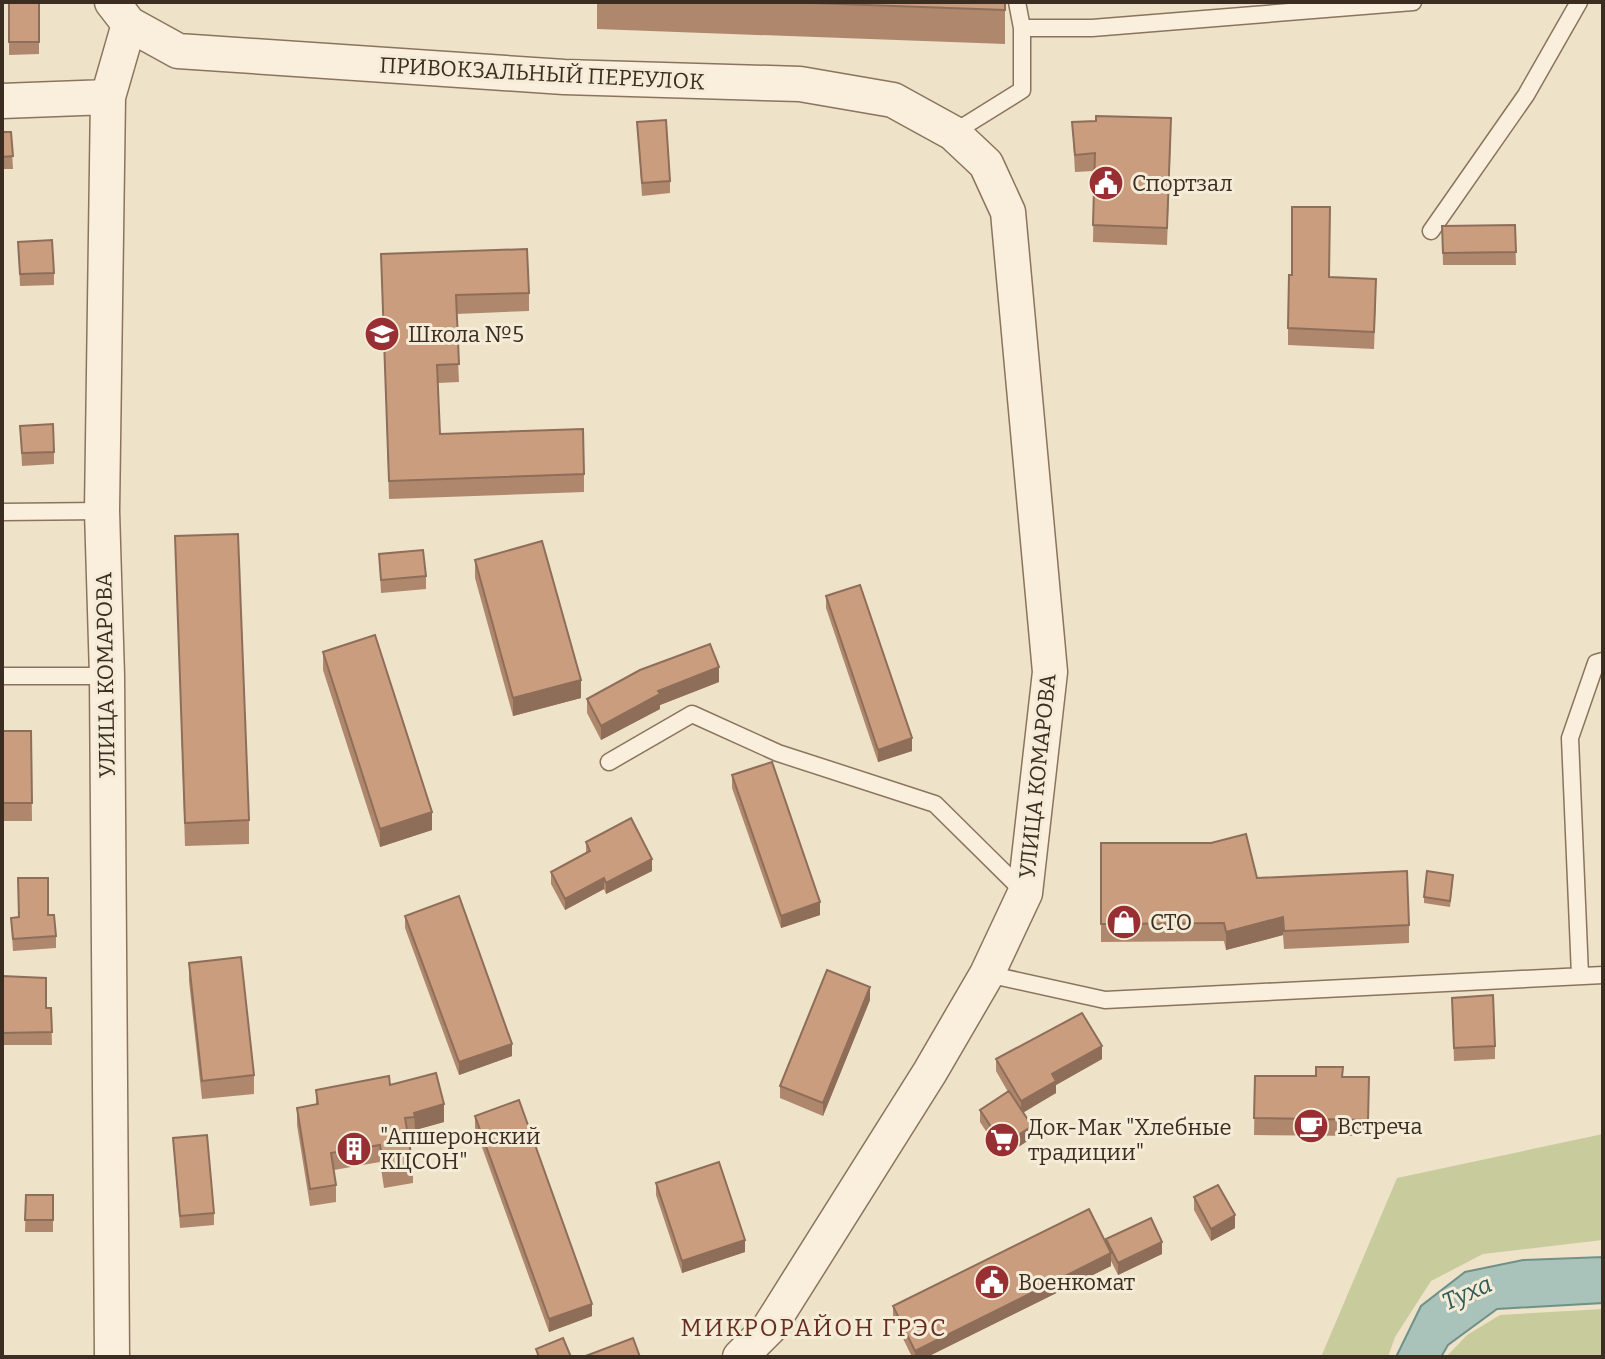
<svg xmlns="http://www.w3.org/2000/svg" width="1605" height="1359" viewBox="0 0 1605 1359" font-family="Bitter,serif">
<rect width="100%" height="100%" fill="#eee2c9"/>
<path fill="#c8cc9c" d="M1603,1134V1240L1483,1254L1431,1281L1395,1337L1388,1357H1321L1397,1178Z
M1603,1309V1357H1446L1467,1335L1500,1315Z"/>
<path fill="#a9c2ba" stroke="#709188" stroke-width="2" d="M1603,1257V1303L1497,1309L1448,1345L1441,1357H1396L1421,1306L1465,1272L1523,1260Z"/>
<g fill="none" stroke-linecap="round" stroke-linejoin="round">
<defs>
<path id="service" d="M1017,2L1022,28
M953,133L1022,90V28H1092L1413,2
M1431,231L1526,95L1579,2
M2,512L102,511
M2,676H107
M609,762L692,714L778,753L935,804L1025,893
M987,974L1105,1000L1603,975
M1580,975L1570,738L1596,663L1603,661"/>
<path id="minor" d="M129,24L178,51L564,77L800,84L893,100L953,133L986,164L1008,212L1050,672L1025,893L987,974L930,1072L769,1328L740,1357
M2,101L108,97
M112,1357L107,676L102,511L108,97L129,24L112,2"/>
</defs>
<use href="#service" stroke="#8a745d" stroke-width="19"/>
<use href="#minor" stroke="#8a745d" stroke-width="37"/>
<use href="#service" stroke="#f9efdc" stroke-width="16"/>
<use href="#minor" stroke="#f9efdc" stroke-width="34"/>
</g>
<path fill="#af876d" d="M9,2H39V54L9,55Z
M597,2H1005V44L597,29Z
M637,122L670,181V193L642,196Z
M1072,122L1171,136L1167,245L1093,242L1094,171L1075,172Z
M2,132H11L13,169H2Z
M1515,225L1516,265H1443L1442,226Z
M18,242L54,273V285L20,286Z
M381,254L529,293V311L456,314L459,382L438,383L440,434L584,474V492L389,499Z
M1329,277L1376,296L1374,349L1288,345V328Z
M20,426L54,452V464L22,466Z
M175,536L249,820V844L185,846Z
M379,554L426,576V589L381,593Z
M475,560L581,698L513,716L475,578Z
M826,596L912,751L878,762L826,608Z
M323,652L432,830L380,847L323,670Z
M719,682L660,705V709L601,740L587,713V699Z
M2,731H31L32,821H2Z
M732,775L820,915L781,928L732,788Z
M586,842L652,871L606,894L604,889L565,910L551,884V872L586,853Z
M1101,843L1257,878L1409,925V943L1284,949L1283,935L1226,950L1224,941L1101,942Z
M1453,881L1450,907L1424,903V897Z
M48,915L56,936V948L13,951L11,918Z
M405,916L512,1056L459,1075L405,928Z
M189,963L254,1075V1094L202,1099L189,981Z
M2,976L46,1008H51L52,1045H2Z
M1452,998L1495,1046V1059L1454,1061Z
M870,1000L823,1116L780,1098V1086Z
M996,1059H1102L1056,1085V1093L1023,1112L1032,1138L1003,1157L980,1122V1110L1008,1092L996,1071Z
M1255,1076L1369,1077L1368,1136L1254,1135Z
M390,1085L444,1122L415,1130V1134L408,1135L413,1166V1183L384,1188L380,1162L334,1170L336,1185V1202L310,1206L297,1125V1108L316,1105V1090Z
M475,1116L592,1316L549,1332L475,1128Z
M173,1138L214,1213V1225L180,1228Z
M656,1183L745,1252L682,1273L656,1195Z
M26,1195H53V1232H25Z
M1194,1197L1235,1228L1211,1241L1194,1210Z
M1106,1239L1162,1254L1118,1275L1111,1261V1266L927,1357H912L893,1318V1306L1106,1244Z"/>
<path fill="#8e6e59" d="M719,667V682L660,705V709L601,740V726L658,691Z
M581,680V698L513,716V698Z
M912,738V751L878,762V750Z
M432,812V830L380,847V829Z
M652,859V871L606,894V883Z
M604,878V889L565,910V899Z
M820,902V915L781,928V916Z
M1283,917V935L1226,950V932Z
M870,987V1000L823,1116V1103Z
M512,1044V1056L459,1075V1062Z
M1102,1046V1059L1056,1085V1093L1021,1114V1101L1052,1074Z
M444,1104V1122L415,1130L414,1113Z
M1032,1126V1138L1003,1157V1145Z
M1235,1215V1228L1211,1241V1229Z
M745,1240V1252L682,1273V1261Z
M1162,1242V1254L1118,1275V1263Z
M1111,1253V1266L927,1357H915V1351Z
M592,1304V1316L549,1332V1319Z"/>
<path fill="#cb9d7f" stroke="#8e6e59" stroke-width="2" d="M9,2H39V42H9Z
M783,2H1005V10Z
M1096,116L1171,118L1167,228L1093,225L1095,153L1075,155L1072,122L1096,121Z
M666,120L670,181L642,183L637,122Z
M2,132H11L13,156L2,157Z
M1292,207H1330L1329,277L1376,279L1374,332L1288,328L1289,275H1292Z
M1515,225L1516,252L1443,253L1442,226Z
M52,240L54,273L20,274L18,242Z
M527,249L529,293L456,295L459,364L437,365L440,434L583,429L584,474L389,481L381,254Z
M53,424L54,452L22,453L20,426Z
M238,534L249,820L185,823L175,536Z
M542,541L581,680L513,698L475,560Z
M423,550L426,576L381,580L379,554Z
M860,585L912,738L878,750L826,596Z
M375,635L432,812L380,829L323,652Z
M710,644L719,667L658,691L660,694L601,726L587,699L640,670Z
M2,731H31L32,803H2Z
M772,762L820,902L781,916L732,775Z
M631,818L652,859L606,883L604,878L565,899L551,872L590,851L586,842Z
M1246,834L1257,878L1407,871L1409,925L1284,931L1283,917L1226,932L1224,923L1101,924V843H1211Z
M1427,871L1453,875L1450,901L1424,897Z
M18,878H48V915H54L56,936L13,939L11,918L19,917Z
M459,896L512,1044L459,1062L405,916Z
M241,957L254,1075L202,1081L189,963Z
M827,970L870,987L823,1103L780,1086Z
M2,976L46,978V1008H51L52,1032L2,1033Z
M1493,995L1495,1046L1454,1048L1452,998Z
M1082,1013L1102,1046L1052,1074L1056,1081L1021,1101L996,1059Z
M1316,1067H1343L1342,1077H1369L1368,1120L1254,1118L1255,1076H1316Z
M436,1073L444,1104L414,1113L415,1117L405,1118L413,1166L384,1170L380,1145L331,1153L336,1185L310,1189L297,1108L318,1104L316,1090L389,1076L390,1085Z
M1009,1091L1032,1126L1003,1145L980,1110Z
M519,1100L592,1304L549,1319L475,1116Z
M207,1135L214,1213L180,1216L173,1138Z
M719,1162L745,1240L682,1261L656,1183Z
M1218,1185L1235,1215L1211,1229L1194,1197Z
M26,1195H53V1220H25Z
M1089,1209L1111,1253L915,1351L893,1306Z
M1151,1218L1162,1242L1118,1263L1106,1239Z
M563,1338L571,1357H539L536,1349Z
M633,1338L640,1357H583Z"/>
<defs>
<symbol id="civic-disc" viewBox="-11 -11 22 22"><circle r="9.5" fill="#982f33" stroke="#f5ecd8"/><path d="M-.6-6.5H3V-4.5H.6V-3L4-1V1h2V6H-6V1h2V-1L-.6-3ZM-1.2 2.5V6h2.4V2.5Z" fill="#fff"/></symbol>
<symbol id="school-disc" viewBox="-11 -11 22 22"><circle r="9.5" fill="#982f33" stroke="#f5ecd8"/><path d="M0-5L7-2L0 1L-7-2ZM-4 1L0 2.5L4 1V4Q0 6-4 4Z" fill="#fff"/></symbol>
<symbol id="shop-disc" viewBox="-11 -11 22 22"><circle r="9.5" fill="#982f33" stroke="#f5ecd8"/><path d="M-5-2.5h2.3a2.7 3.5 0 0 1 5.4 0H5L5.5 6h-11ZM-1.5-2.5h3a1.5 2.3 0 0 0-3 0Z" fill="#fff"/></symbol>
<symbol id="cafe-disc" viewBox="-11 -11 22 22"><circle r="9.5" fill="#982f33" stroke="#f5ecd8"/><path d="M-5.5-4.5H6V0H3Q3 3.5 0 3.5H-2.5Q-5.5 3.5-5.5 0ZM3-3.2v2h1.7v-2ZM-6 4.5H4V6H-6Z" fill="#fff"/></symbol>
<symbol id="supermarket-disc" viewBox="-11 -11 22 22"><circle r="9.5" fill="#982f33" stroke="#f5ecd8"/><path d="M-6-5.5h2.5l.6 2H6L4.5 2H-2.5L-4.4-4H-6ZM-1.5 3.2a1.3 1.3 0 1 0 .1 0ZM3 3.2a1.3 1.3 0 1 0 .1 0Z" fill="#fff"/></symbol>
<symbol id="building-disc" viewBox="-11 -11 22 22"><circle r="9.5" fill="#982f33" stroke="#f5ecd8"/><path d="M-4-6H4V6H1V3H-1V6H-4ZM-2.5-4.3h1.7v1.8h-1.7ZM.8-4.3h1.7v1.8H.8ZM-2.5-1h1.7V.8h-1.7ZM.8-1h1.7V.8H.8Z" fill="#fff"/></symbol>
</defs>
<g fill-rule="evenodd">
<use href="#civic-disc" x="1086" y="163" width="40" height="40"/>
<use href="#school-disc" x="362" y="314" width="40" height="40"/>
<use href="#shop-disc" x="1104" y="902" width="40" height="40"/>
<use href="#cafe-disc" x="1291" y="1106" width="40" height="40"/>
<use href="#supermarket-disc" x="982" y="1120" width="40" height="40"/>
<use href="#building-disc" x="334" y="1129" width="40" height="40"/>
<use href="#civic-disc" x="972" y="1262" width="40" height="40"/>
</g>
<g text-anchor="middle" stroke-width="6" stroke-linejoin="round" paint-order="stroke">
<g font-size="22" fill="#3b2d21" stroke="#f5ecd8">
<text transform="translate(542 73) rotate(3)" y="8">ПРИВОКЗАЛЬНЫЙ ПЕРЕУЛОК</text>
<text transform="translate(105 675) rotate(-91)" y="8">УЛИЦА КОМАРОВА</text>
<text transform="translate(1037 776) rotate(-84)" y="8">УЛИЦА КОМАРОВА</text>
</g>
<g font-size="22" fill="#3b2d21" stroke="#f5ecd8" text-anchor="start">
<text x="1132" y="191">Спортзал</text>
<text x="408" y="342">Школа №5</text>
<text x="1150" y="930">СТО</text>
<text x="1337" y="1134">Встреча</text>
<text x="1028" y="1135">Док-Мак "Хлебные<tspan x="1028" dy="25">традиции"</tspan></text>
<text x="380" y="1144">"Апшеронский<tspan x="380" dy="25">КЦСОН"</tspan></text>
<text x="1018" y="1290">Военкомат</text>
</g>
<g font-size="24" font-style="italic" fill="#305a56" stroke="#f5ecd8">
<text transform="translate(1467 1293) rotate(-24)" y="8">Туха</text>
</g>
<g font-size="24" letter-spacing="2" fill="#672d21" stroke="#f5ecd8">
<text x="814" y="1336">МИКРОРАЙОН ГРЭС</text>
</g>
</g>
<rect width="1605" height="1359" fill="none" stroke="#3b2d21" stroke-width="8"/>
</svg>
